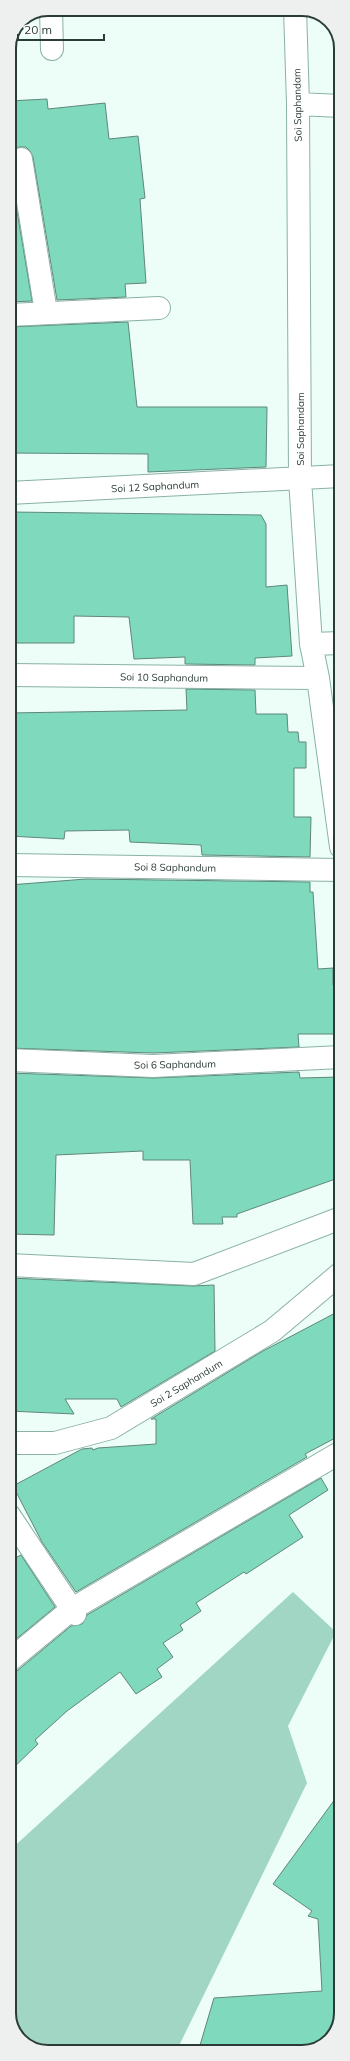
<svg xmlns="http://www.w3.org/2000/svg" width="350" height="2061" viewBox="0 0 350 2061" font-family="Mulish,sans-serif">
<rect width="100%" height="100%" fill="#edfef8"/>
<path fill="#a1d6c4" d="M293,1592L336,1632L288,1726L307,1783L176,2052H43L20,2040L9,2018V1851Z"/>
<path fill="#7ed9bd" stroke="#60877a" d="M47,99L48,109L105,103L109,139L138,136L145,198L140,199L146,283L125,284L126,297L57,300L33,157L30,151L26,147H19L13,150L9,157V101Z
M9,163L32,301L9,302Z
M128,322L137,407H267L266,467L148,472V454L9,453V327Z
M10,512L261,515L266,524V587L287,585L292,656L255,658V665L185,664V657L134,659L129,617L74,616V643H9Z
M186,689L255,690L256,714H287L288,732H298L299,742H306V768H294V817H311L310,857L202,855L201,845L130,842L129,830L65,831L64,839L9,836V713L187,710Z
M86,879L310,882V892H313L318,969L333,968V985H341V1034H298L299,1047L153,1053L9,1048V885Z
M299,1072L300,1078L341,1077V1177L237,1214V1217H222L223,1224H193L190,1160H143V1151L56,1155L54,1235L9,1234V1073L154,1078Z
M9,1278L193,1286L214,1285L215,1351L121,1407L117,1399H65L74,1414L9,1411Z
M341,1310V1435L305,1454L307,1457L76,1592L42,1542L13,1486L82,1449L92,1448L93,1450L98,1448L156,1444V1419H151L263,1351Z
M321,1478L328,1490L289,1515L303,1537L246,1574L244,1572L196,1603L201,1611L180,1625L183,1630L163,1643L173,1657L157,1669L162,1677L136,1694L120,1672L67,1711L35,1740L38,1744L9,1772V1673L17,1671L71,1626L82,1624L87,1615Z
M21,1555L55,1607L9,1645V1561Z
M341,1791V2013L331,2039L307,2052H198L214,1998L322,1991L318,1919L308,1916L312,1911L273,1884Z"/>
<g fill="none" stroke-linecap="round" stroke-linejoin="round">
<defs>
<path id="minor" d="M51,9L52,49
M295,9L298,104L300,479L311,644L318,678L341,847
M298,104L341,106
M21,159L46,312
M9,315L159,308
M9,493L341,476
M311,644L341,643
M9,675L318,678
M9,865L341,870
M9,1060L153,1066L341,1057
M9,1265L194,1274L341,1218
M9,1443H55L111,1428L272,1331L341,1273
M9,1515L75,1614
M9,1661L72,1609L341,1452"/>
</defs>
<use href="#minor" stroke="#89b2a4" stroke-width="24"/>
<use href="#minor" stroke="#fff" stroke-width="22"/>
</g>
<g text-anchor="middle" stroke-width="3.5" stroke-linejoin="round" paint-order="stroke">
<g font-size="10" fill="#2b3c37" stroke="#fff">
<text transform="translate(297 105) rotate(-91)" y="4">Soi Saphandam</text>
<text transform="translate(300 429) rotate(-90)" y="4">Soi Saphandam</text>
<text transform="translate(155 486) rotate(-3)" y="4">Soi 12 Saphandum</text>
<text transform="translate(164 677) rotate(1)" y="4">Soi 10 Saphandum</text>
<text transform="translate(175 867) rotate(1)" y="4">Soi 8 Saphandum</text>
<text transform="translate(175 1064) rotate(-1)" y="4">Soi 6 Saphandum</text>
<text transform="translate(186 1383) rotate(-31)" y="4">Soi 2 Saphandum</text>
</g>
</g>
<path d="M0 0H350V2061H0ZM48 16H302A32 32 0 0 1 334 48V2013A32 32 0 0 1 302 2045H48A32 32 0 0 1 16 2013V48A32 32 0 0 1 48 16Z" fill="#eeefef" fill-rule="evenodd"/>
<path fill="none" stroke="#2b3c37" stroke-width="2" d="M48 16H302A32 32 0 0 1 334 48V2013A32 32 0 0 1 302 2045H48A32 32 0 0 1 16 2013V48A32 32 0 0 1 48 16Z"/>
<path d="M18 34v6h86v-6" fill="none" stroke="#2b3c37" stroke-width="2"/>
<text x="24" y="34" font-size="12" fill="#2b3c37" stroke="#ffffff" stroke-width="3" paint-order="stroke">20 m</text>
</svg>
